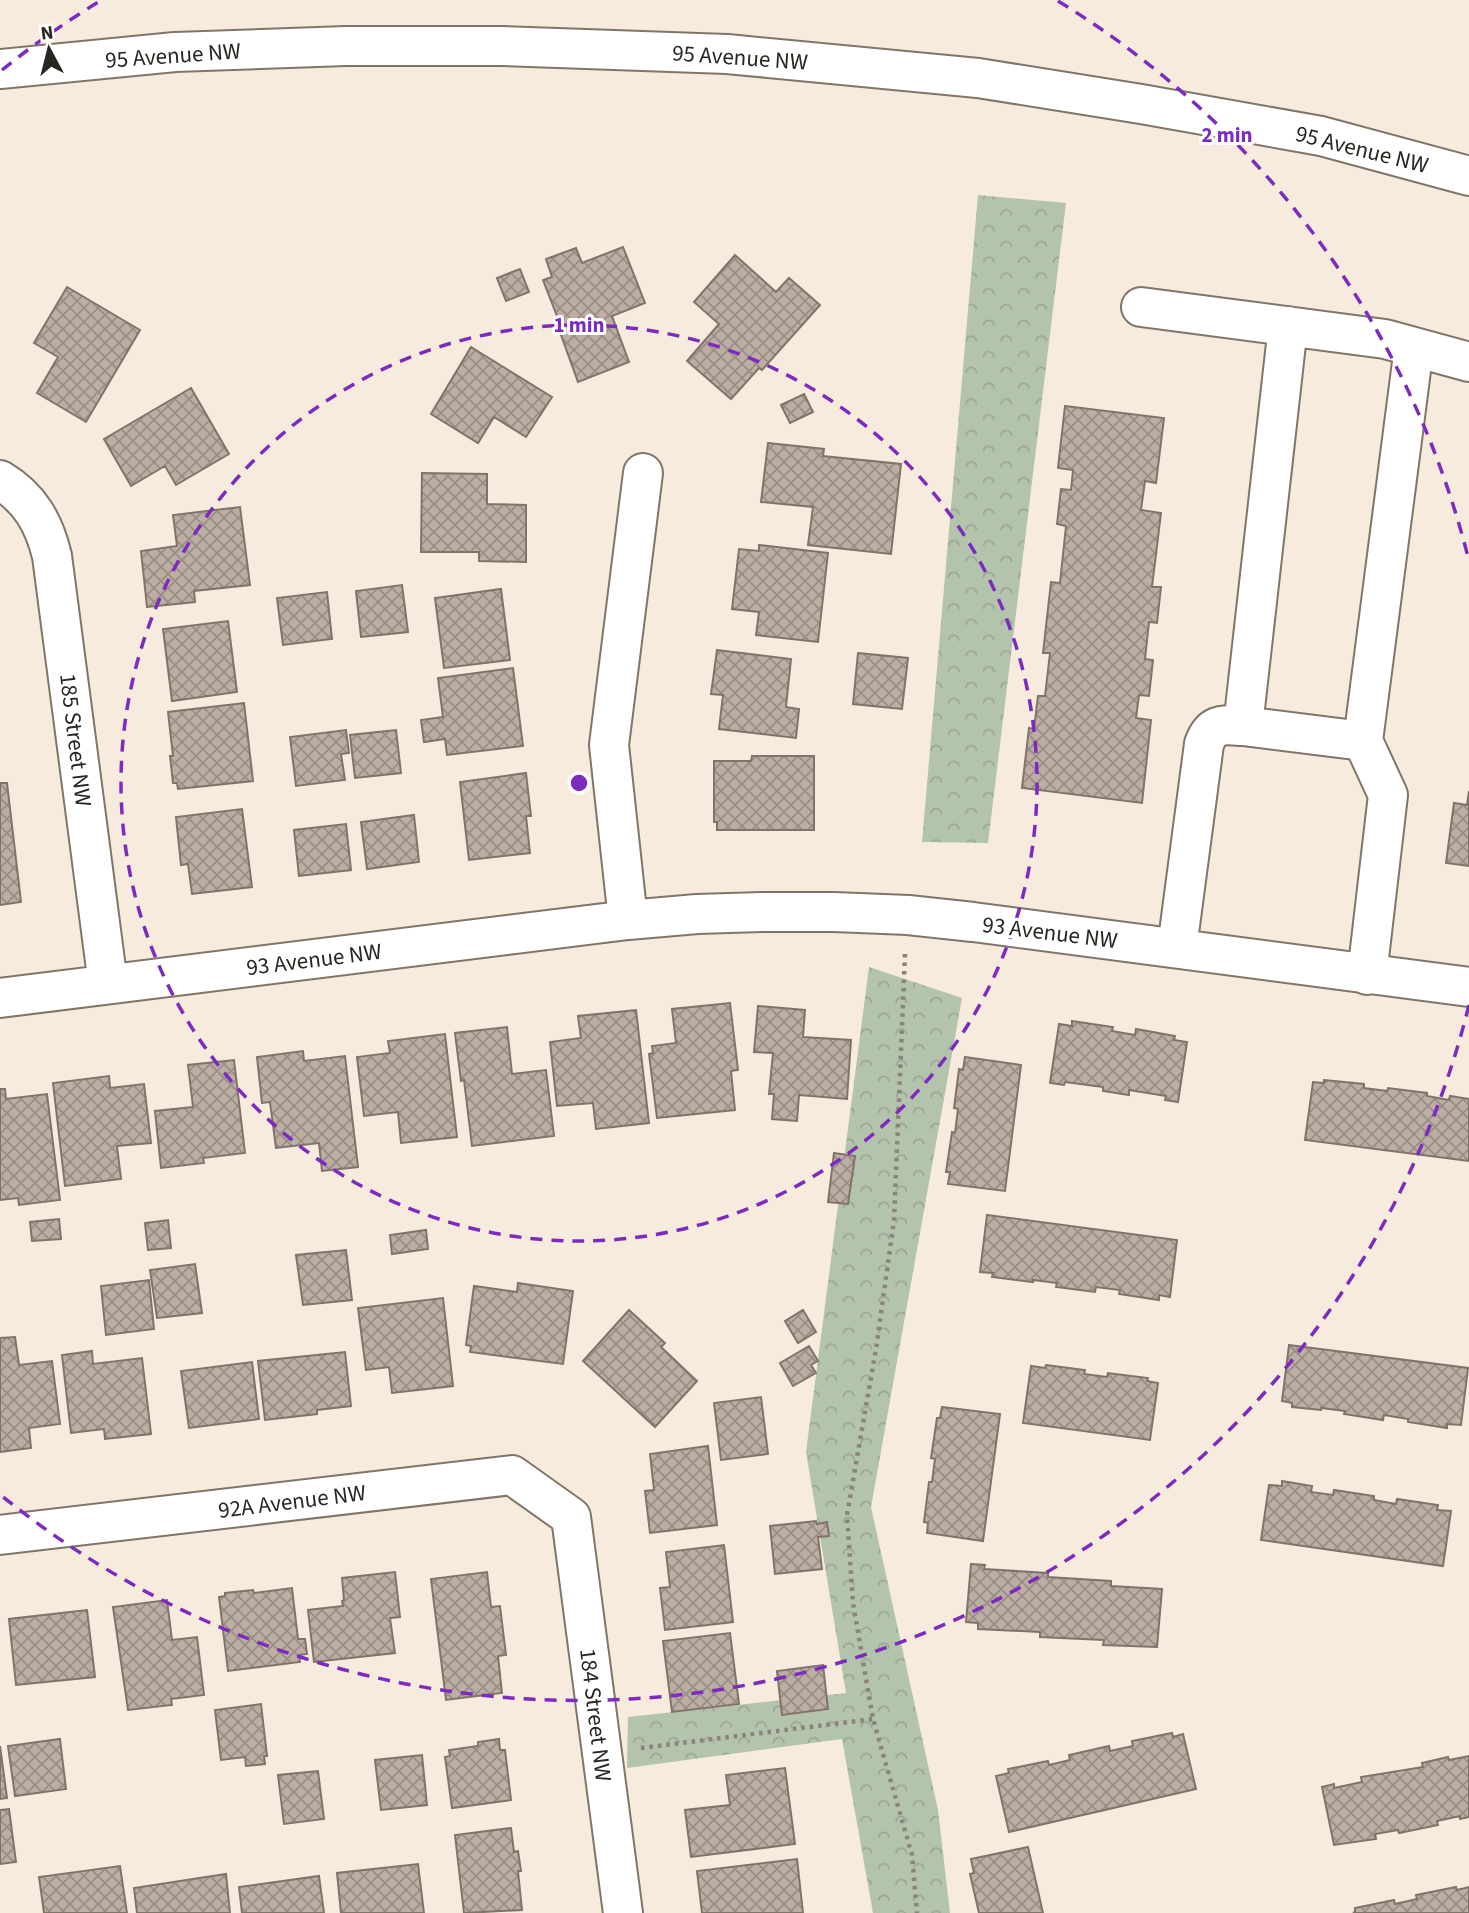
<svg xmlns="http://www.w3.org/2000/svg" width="1469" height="1913" viewBox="0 0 1469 1913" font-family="'Source Sans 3',sans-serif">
<defs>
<pattern id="park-crowns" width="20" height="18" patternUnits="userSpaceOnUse" patternTransform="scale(1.75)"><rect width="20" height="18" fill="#b3c3ac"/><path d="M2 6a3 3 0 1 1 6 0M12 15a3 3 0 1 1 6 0" fill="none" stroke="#9aa794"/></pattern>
<pattern id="building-cross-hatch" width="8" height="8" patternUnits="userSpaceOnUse" patternTransform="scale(1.75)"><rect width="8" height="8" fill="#bdaea4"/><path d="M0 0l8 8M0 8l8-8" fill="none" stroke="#9a8d85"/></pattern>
</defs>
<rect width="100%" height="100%" fill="#f7ebdd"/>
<path fill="url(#park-crowns)" d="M978,195L1066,203L988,843L922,842Z
M869,967L962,998L871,1507L938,1810L950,1913H873L842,1739L627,1768L628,1717L846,1693L806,1452Z"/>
<path fill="url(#building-cross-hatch)" stroke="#82736a" stroke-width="2" d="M623,247L645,303L612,316L629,362L578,382L561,335L564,334L543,280L552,277L546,259L576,248L582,263Z
M735,255L776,292L789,278L820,305L762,370L759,368L731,399L687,361L719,324L694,302Z
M520,269L529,292L506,301L497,278Z
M67,287L140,330L86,422L37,393L58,357L34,343Z
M471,347L552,397L526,437L494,417L478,443L431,414Z
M191,388L229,454L176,485L165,466L131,486L104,439Z
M804,394L813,412L790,423L781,405Z
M1065,406L1164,418L1156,483L1145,481L1141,510L1161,513L1152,587H1161L1157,623L1149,622L1145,659L1153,660L1149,696L1139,695L1136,718L1151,720L1142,803L1022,788L1029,728L1034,729L1038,696H1045L1050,653H1043L1051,582L1060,583L1066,526L1057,524L1061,489L1071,490L1073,470L1058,468Z
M768,443L824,449L823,456L901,464L891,554L808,545L813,507L761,502Z
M422,473L487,474V504L526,505V562L479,561V552H421Z
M240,507L250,585L194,591L195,602L147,607L141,551L177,546L173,515Z
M759,545L828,553L818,642L756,635L759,612L732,609L739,549L759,551Z
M402,585L408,632L361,637L356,591Z
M501,589L510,660L444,668L435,598Z
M327,592L332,639L283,645L277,598Z
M228,621L237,692L172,701L163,629Z
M717,650L791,659L786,707L799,709L796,738L719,729L723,695L711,694Z
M858,653L908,658L902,709L853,704Z
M513,668L523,746L447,755L445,739L424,742L421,720L443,717L438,678Z
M244,703L253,781L178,789L177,783H173L170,756H173L168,712Z
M346,730L349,753L341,754L345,780L296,786L290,737Z
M396,730L401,773L355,778L350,735Z
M752,756H814V830H717V822H714V761H751Z
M526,773L531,816H526L530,853L469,860L460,782Z
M0,783H7L21,902L0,905Z
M1469,791V866L1446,863L1454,803L1467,805Z
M242,809L252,887L192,894L188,864L181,865L176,817Z
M414,815L419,862L367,869L361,822Z
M346,824L351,870L299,876L294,830Z
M730,1003L738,1070L731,1071L735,1110L657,1118L649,1054L653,1053L652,1046L676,1043L672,1009Z
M758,1006L805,1010L803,1037L851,1040L847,1099L799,1095L797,1121L772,1119L774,1094H769L773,1053L754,1052Z
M636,1010L649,1123L596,1129L593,1103L557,1106L550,1042L581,1038L578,1016Z
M1072,1021L1113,1027L1112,1031L1135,1035L1136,1029L1175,1036L1174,1040L1187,1042L1178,1102L1165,1100L1166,1096L1129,1090V1095L1103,1091V1087L1065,1082L1064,1085L1050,1083L1059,1024L1072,1026Z
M507,1027L512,1074L546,1070L554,1136L472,1146L464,1080L461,1081L455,1033Z
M445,1034L457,1137L401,1143L398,1112L364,1116L357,1057L390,1053L388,1041Z
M303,1051L304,1061L345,1056L358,1167L322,1171L319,1143L276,1148L270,1102L262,1103L257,1057Z
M965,1057L1021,1065L1005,1191L948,1184L950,1172H946L952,1132L955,1133L958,1109L954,1108L959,1069L963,1070Z
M234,1060L245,1153L203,1158L204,1163L161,1168L155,1111L193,1107L188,1065Z
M109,1076L110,1088L144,1084L151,1143L117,1146L121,1179L65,1186L53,1083Z
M1324,1080L1364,1084V1088L1387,1091L1388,1088L1427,1093V1096L1449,1100L1450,1096L1469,1099V1161L1305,1140L1313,1082L1324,1083Z
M0,1089H5L6,1099L47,1094L60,1200L19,1205L18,1198L0,1200Z
M834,1153L855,1156L848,1204L828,1202Z
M987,1215L1177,1240L1170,1297L1159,1295V1300L1119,1294L1120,1290L1096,1287L1095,1292L1056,1287L1057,1283L1033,1280V1282L992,1277L993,1273L980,1272Z
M59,1219L61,1239L32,1241L30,1222Z
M168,1220L171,1248L148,1250L145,1223Z
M426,1230L428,1249L392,1254L390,1235Z
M346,1250L352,1300L303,1305L296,1255Z
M195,1264L202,1313L157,1318L150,1270Z
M149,1280L154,1329L106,1335L101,1286Z
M518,1283L573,1291L563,1364L470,1352L471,1346L466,1345L474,1286L517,1292Z
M443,1298L453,1386L392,1393L389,1367L366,1370L358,1308Z
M629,1310L665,1343L661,1347L697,1381L655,1427L583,1361Z
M803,1310L816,1332L798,1343L785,1321Z
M15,1337L19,1365L52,1361L60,1424L29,1428L31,1448L0,1452V1338Z
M1289,1345L1468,1368L1461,1425L1447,1424V1428L1408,1422V1419L1384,1415L1383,1420L1344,1414L1345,1411L1321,1408V1410L1292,1407V1403L1282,1401Z
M809,1346L818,1361L811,1365L816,1373L793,1386L780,1363Z
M92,1351L93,1364L142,1358L151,1434L105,1439L104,1429L71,1433L62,1355Z
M345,1352L351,1406L317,1410V1414L265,1420L258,1361Z
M252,1362L259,1419L189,1428L181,1371Z
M1046,1365L1085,1370L1084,1374L1107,1377L1108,1373L1148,1378L1147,1381L1158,1383L1150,1440L1023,1423L1031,1366L1045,1368Z
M761,1397L768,1454L721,1460L714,1403Z
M942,1407L1000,1414L983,1541L927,1533L928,1523L924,1522L929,1482H932L935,1459L931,1458L937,1418H940Z
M708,1446L717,1525L650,1533L645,1491L654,1490L650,1454Z
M1282,1481L1312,1486L1311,1492L1333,1495L1334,1490L1374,1496V1500L1396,1504L1397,1499L1438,1505L1437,1510L1451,1511L1443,1566L1261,1540L1269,1485L1282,1486Z
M816,1521L817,1524L827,1522L829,1536L818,1537L822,1569L775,1574L770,1526Z
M724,1545L733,1622L665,1630L660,1588L670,1587L666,1552Z
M971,1564L985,1565L984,1569L1048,1573V1577L1111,1581V1586L1162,1589L1157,1647L1103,1645L1104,1640L1040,1637V1632L978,1629V1623L966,1622Z
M395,1572L400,1617L390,1618L395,1653L314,1662L308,1610L343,1606L342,1601L344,1600L342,1578Z
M487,1572L491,1607L500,1606L506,1655L498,1656L502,1693L446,1700L431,1579Z
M292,1588L298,1639H305L307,1654L299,1655L300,1662L228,1671L219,1597L225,1596V1593L253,1590L254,1593Z
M167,1600L172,1640L197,1637L204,1695L171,1699L172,1705L128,1710L113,1607Z
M87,1610L95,1677L16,1685L9,1619Z
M730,1633L739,1704L672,1712L663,1641Z
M823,1665L828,1709L782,1715L777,1671Z
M261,1704L267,1756H264L265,1764L246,1766L245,1757L221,1760L215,1710Z
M1172,1733L1173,1737L1183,1734L1196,1789L1009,1832L996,1776L1009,1773L1008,1769L1048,1761L1049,1765L1070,1760L1069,1755L1109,1746L1110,1751L1133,1746L1132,1741Z
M60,1739L66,1789L15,1796L8,1746Z
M499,1739L500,1750H505L511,1800L452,1808L445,1757L450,1756L449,1750L478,1746V1742Z
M0,1746L7,1798L0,1799Z
M422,1755L427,1805L381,1810L375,1760Z
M1469,1756V1817L1460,1819V1816L1437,1821L1438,1825L1399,1833L1398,1830L1375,1834L1376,1839L1334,1845L1322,1787L1334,1784V1788L1362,1782L1361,1777L1423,1767L1422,1763L1448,1757L1449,1760Z
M785,1768L795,1844L691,1857L685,1810L730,1805L726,1775Z
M318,1771L324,1819L284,1824L278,1775Z
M9,1809L16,1862L0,1864V1810Z
M511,1828L514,1852L518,1851L521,1871H518L522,1910L464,1913L455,1835Z
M1028,1847L1043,1913H979L970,1874L974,1873L971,1859Z
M797,1859L803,1913H702L697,1871Z
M418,1864L424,1913H341L337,1873Z
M120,1866L127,1913H44L39,1877Z
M226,1874L230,1913H137L134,1888Z
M319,1876L324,1913H242L239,1887Z
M1456,1887L1457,1890L1469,1887V1913H1353L1355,1912V1908L1394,1900L1395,1904L1417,1899L1416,1895Z"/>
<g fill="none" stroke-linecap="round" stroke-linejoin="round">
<defs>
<path id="minor" d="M0,69L175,52L346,46H502L727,54L978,78L1141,104L1321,136L1469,176
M1141,307L1385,339L1469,362
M0,480C30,498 44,523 52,556L108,984
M1243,726L1363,741
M628,920L609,745L643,473
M1177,948L1204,744C1212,722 1223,725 1243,726L1288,326
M1367,975L1388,795L1363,741L1414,347
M0,998L628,920L697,914L762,912H834L908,915L973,922L1469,987
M0,1535L512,1475L571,1517L623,1913"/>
</defs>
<use href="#minor" stroke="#807569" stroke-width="42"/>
<path stroke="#8b837a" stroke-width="4.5" stroke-dasharray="3.5 5" stroke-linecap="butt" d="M905,954L894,1220L876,1349L847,1515L853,1603L873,1719L912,1855L917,1913
M641,1748L873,1719"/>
<use href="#minor" stroke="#fff" stroke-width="38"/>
</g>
<g fill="none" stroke="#7b2cbf" stroke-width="3.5" stroke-dasharray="12 9">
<circle cx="579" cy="783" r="458"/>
<path d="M1469 1005A917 917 0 0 1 2 1496M2 70A917 917 0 0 1 100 1M1058 1A917 917 0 0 1 1469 561"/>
</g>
<g text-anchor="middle" stroke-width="6" stroke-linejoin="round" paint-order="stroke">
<g font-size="23" fill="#2a2621" stroke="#fff">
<text transform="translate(173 55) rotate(-4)" y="8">95 Avenue NW</text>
<text transform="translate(740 57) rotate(4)" y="8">95 Avenue NW</text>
<text transform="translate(1362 149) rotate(14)" y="8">95 Avenue NW</text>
<text transform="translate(76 740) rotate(83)" y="8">185 Street NW</text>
<text transform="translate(1050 932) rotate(7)" y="8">93 Avenue NW</text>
<text transform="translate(314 959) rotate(-7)" y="8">93 Avenue NW</text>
<text transform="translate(292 1501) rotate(-7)" y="8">92A Avenue NW</text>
<text transform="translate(596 1715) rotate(83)" y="8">184 Street NW</text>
</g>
</g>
<circle cx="579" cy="783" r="10" fill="#7b2cbf" stroke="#fff" stroke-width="3.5"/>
<g font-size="21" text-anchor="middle" font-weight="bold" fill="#7b2cbf" stroke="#fff" stroke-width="6" stroke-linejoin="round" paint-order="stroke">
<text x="1227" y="142">2 min</text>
<text x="579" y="332">1 min</text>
</g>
<g transform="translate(49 49) rotate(353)" stroke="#ffffff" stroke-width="5" paint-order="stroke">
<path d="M0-5L12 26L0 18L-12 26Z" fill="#2a2621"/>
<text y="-10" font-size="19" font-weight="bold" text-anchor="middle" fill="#2a2621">N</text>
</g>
</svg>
